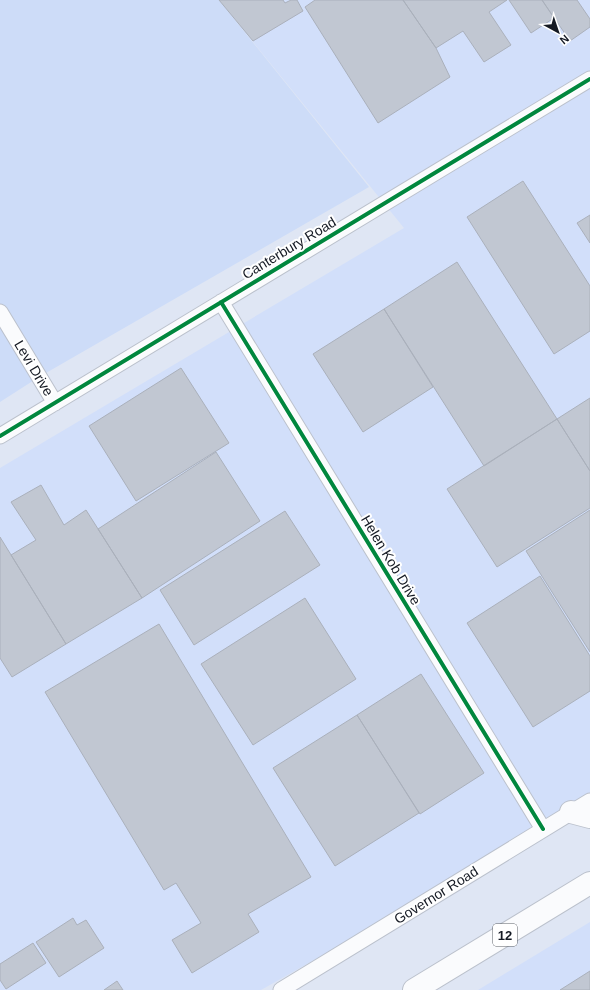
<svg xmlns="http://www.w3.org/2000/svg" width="590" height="990" viewBox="0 0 590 990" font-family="Helvetica,sans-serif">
<rect width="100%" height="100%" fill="#dfe6f4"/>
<path fill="#d2dffa" d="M219,0H590V804L261,990H0V468L404,228Z
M590,922V990H478Z"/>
<path fill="#cddcf8" d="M0,0H219L369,187L39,377L0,402Z"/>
<path fill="#c1c7d2" stroke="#aab0bb" d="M219,0H283L285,3L291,0H297L303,11L253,41Z
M315,0H403L436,48L450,77L378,123L305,7Z
M403,0H507L489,12L511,45L484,62L463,31L436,48Z
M509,0H542L554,18L531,33Z
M542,0H577L590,19V27L570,41Z
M523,181L590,286V331L554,354L467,217Z
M590,215V243L577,223Z
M457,262L557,419L484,466L384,309Z
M384,309L433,387L363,432L313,354Z
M181,368L229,443L136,501L89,426Z
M590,398V471L557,419Z
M557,419L590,471V508L497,567L447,489Z
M216,452L260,521L142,598L98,529Z
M41,485L64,525L86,510L142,598L66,644L11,555L36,540L11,502Z
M590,510V652L526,551Z
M285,511L320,565L194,645L160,590Z
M0,537L66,644L12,677L0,658Z
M540,576L590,656V691L533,727L467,623Z
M305,598L356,679L253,745L201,664Z
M159,624L311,877L248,914L259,932L192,973L172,940L201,923L176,883L164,890L45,692Z
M421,674L484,773L420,814L357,715Z
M357,715L419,813L335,866L273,768Z
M73,918L77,925L86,920L104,948L59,977L36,942Z
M33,943L46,963L6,989L0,980V964Z
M590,971V990H560Z
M117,981L123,990H104Z"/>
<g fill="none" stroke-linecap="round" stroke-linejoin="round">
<defs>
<path id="minor" d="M221,302L543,829
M0,312L55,403
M0,436L590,79
M281,990L590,801"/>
<path id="primary" d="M571,812L590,817
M414,990L590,883"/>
</defs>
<use href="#minor" stroke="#bbc1cc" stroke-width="17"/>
<use href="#primary" stroke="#bbc1cc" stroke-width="24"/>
<use href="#minor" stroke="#fafbfd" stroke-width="15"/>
<use href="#primary" stroke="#fafbfd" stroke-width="22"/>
<defs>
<path id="cycleway" d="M221,302L543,829
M0,436L590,79"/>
</defs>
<use href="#cycleway" stroke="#fff" stroke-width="6"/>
<use href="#cycleway" stroke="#00873e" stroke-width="4"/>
</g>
<g text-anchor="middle" stroke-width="4" stroke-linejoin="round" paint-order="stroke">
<rect fill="#fff" stroke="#5a5e65" stroke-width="1" x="493" y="924" width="24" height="22" rx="3"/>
<g font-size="13" font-weight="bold" fill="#141923">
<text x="505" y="940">12</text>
</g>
<g font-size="14" fill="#141923" stroke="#fff">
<text transform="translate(289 248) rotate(-31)" y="5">Canterbury Road</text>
<text transform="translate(34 368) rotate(59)" y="5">Levi Drive</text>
<text transform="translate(391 560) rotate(59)" y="5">Helen Kob Drive</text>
<text transform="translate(436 895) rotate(-32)" y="5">Governor Road</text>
</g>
</g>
<g transform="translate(558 32) rotate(140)" stroke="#ffffff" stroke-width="3" paint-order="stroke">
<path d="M0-3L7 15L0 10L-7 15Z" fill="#141923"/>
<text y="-6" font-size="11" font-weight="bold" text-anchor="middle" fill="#141923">N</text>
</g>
</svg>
